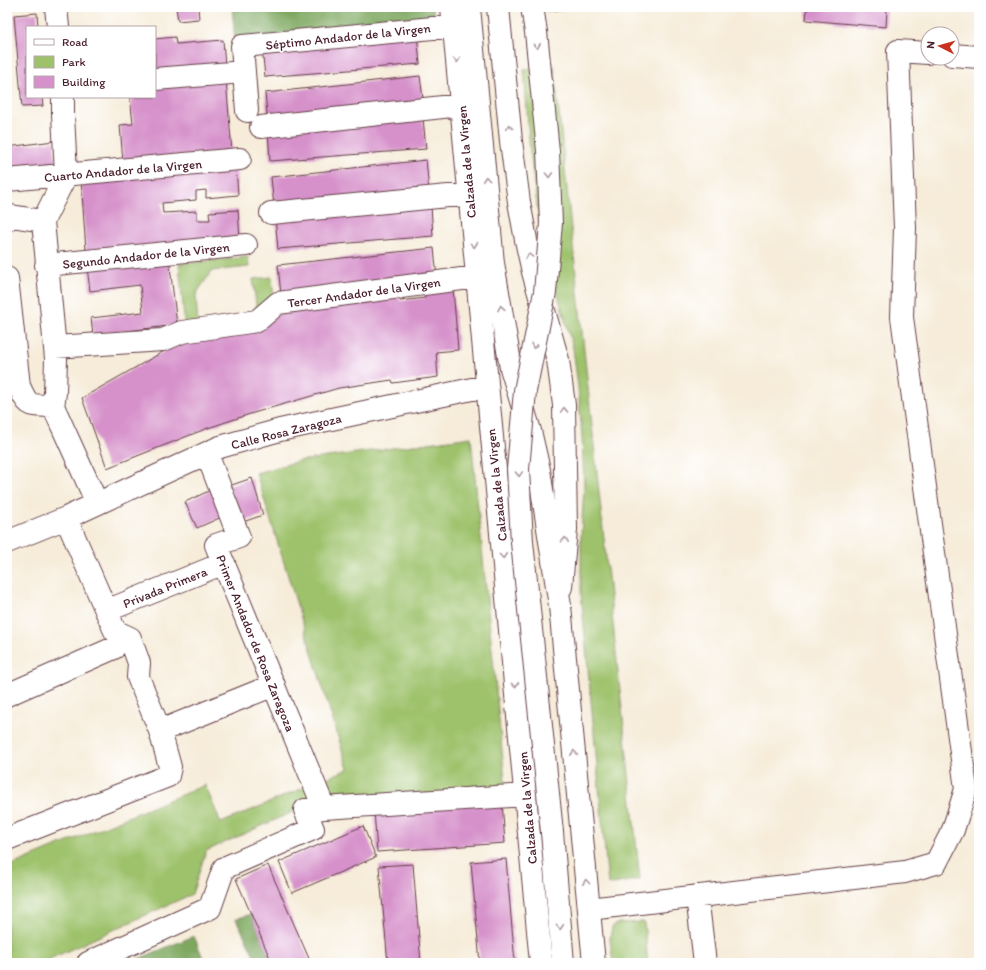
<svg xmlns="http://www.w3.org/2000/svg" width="986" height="970" viewBox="0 0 986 970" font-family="Itim,sans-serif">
<rect width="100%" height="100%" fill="#fff"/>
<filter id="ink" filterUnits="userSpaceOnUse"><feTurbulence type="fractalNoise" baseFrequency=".025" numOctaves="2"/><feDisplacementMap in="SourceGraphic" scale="8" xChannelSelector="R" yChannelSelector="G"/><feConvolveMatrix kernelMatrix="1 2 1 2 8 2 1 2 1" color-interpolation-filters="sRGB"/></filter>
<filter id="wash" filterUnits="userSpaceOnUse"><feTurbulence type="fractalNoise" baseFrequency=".012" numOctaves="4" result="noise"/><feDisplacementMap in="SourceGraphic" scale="16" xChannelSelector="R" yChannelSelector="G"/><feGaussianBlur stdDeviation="0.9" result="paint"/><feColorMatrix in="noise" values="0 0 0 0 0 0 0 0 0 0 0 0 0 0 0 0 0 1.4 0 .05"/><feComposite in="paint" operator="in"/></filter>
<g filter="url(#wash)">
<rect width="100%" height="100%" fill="#f6ecd9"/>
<path fill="#9ec26c" stroke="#74704c" d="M554,66L640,879L608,885L581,593V537L584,487L582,437L578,387L573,348L544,246L537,206L530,152L524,69Z
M248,257L249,267L212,271L196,294L198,326L185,328L179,264Z
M272,277L274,302L257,314L253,279Z
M471,437L506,791L306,806L206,851L192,894L41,963H7V867L205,785L221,823L348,769L256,473L299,461Z
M644,922L648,963H613L610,939L612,927L618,923Z"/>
<path fill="#7ea860" stroke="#646446" d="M232,7H433L435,24L235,44Z
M251,914L272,963H258L236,919Z
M194,936L205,963H128Z"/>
<g id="blocks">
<path fill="#d691ca" d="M176,7H198L199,19L178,21Z
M547,7H578V8L548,11Z
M807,7H887L886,27L806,20Z
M37,13L38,27H27V97H42L43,106L22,107L14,15Z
M417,34L420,64L265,77L262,47Z
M175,37L176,44L223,40L225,66L155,72V39Z
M420,76L424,106L268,123L265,93Z
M226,80L232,152L123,162L120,125L133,124L130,97H155V87Z
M423,118L426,149L270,161L268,131Z
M54,141L56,164L38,166L29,178L28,167L7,170V147Z
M426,160L429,191L274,207L271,177Z
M236,167L238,195L206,198V190L196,191V200L162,203L163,213L197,211V220H210L209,212L238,210L240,240L86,251L81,178Z
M431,206L433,236L278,249L275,218Z
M434,248L437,278L281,295L278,265Z
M169,258L177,325L93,335L91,318L143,312L140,285L90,291L87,267Z
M453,288L458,350L436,352L438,377L393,383L392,380L339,388L250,414L208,428L107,468L82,398L180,342L284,305L399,293L400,301L425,298L424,291Z
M252,478L263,515L240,523L229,486Z
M213,489L224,516L197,528L185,502Z
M502,801L505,843L377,852L374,810Z
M363,826L376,857L292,893L279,862Z
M506,859L515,963H480L471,862Z
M413,864L421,963H388L379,866Z
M268,865L311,963H272L236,879Z"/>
</g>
</g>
<g filter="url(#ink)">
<use href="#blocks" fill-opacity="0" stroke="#643e45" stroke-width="1"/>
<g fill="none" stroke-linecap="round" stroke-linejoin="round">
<defs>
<path id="minor" d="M56,7L58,27
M452,7L541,963
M498,7L511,141L519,202L526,240L533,272L558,360L564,405L566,529L561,587
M952,55L979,57
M155,79L244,72
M63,97V114L66,175L43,221L56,359L55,393L53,406L97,503
M247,111L242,46L454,26
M261,127L461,105
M7,180L240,159
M271,213L469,194
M7,220L11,216L43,221
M46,265L246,245
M7,278L19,386C29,408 29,405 53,406
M55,347L163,340L182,332L257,321L278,303L477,277
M7,542L66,518L220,447L280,430L486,386
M106,611L224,563
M7,695L114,648
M160,731L274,685
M324,808L526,795
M7,839L168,776L170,767L160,731L138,677L139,663L130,638L115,631L66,518
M697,896L705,963
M589,909L905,872L936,863L953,830L966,789L902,317L905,228L898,51L928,53
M88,963L210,908L224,868L313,829L305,810L324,808L216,545L239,537L207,454"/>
<path id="major" d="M469,7L493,263L511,368L530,431L539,470L560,606L594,963
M552,832L563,963"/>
</defs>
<use href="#minor" stroke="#643e45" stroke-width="24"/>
<use href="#major" stroke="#643e45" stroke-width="24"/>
<use href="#minor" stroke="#fff" stroke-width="22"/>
<use href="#major" stroke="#fff" stroke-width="22"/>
<defs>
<path id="major-bridge" d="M532,7L536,32L548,151L551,223L545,292L525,391L518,469L522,542L552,832"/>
</defs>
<use href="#major-bridge" stroke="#643e45" stroke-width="24" stroke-linecap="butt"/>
<use href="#major-bridge" stroke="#fff" stroke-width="22"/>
</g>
<defs><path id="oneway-chevron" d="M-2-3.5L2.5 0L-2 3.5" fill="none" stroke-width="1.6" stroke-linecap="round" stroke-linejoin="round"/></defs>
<g stroke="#ae9aa0">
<use href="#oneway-chevron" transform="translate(537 46) rotate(84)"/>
<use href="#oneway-chevron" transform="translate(457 60) rotate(85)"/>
<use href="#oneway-chevron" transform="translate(509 127) rotate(-95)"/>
<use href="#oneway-chevron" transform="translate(549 175) rotate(87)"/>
<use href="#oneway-chevron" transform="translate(486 179) rotate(-95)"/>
<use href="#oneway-chevron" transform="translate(474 245) rotate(85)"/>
<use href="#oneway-chevron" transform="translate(529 256) rotate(-104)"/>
<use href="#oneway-chevron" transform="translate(501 308) rotate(-100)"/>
<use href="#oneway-chevron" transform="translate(534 346) rotate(101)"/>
<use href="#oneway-chevron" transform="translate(564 410) rotate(-92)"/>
<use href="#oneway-chevron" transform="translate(519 474) rotate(88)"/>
<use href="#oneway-chevron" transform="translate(565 540) rotate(-86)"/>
<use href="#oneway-chevron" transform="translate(503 556) rotate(85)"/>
<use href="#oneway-chevron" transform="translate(515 685) rotate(85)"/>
<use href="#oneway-chevron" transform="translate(574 753) rotate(-95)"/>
<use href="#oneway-chevron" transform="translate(586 882) rotate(-95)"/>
<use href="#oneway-chevron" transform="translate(560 927) rotate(85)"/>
</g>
</g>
<g text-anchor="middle" stroke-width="3.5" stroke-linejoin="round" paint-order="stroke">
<g font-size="13" fill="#4a1f2b" stroke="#fff">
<text transform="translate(348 36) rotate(-6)" y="5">Séptimo Andador de la Virgen</text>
<text transform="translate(466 162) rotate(-95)" y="5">Calzada de la Virgen</text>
<text transform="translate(123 170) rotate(-5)" y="5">Cuarto Andador de la Virgen</text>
<text transform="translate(146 255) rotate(-6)" y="5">Segundo Andador de la Virgen</text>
<text transform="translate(364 292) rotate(-8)" y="5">Tercer Andador de la Virgen</text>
<text transform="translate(286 431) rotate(-14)" y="5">Calle Rosa Zaragoza</text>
<text transform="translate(496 485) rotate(-96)" y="5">Calzada de la Virgen</text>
<text transform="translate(165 587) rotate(-22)" y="5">Privada Primera</text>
<text transform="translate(256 643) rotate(68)" y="5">Primer Andador de Rosa Zaragoza</text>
<text transform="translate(527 808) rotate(-95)" y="5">Calzada de la Virgen</text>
</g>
</g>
<rect width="986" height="970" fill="none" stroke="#fff" stroke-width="24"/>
<rect x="26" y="26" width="130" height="72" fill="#ffffff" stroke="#b7a5aa"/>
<rect x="34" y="39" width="20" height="6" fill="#ffffff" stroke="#b7a5aa"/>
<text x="62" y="46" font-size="12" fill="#4a1f2b">Road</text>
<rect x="34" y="56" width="20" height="12" fill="#9ec26c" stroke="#b7a5aa"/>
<text x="62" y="66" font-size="12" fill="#4a1f2b">Park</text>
<rect x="34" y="76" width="20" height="12" fill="#d691ca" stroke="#b7a5aa"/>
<text x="62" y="86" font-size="12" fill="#4a1f2b">Building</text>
<g transform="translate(940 46) rotate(276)"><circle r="19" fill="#ffffff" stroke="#b7a5aa"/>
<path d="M0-3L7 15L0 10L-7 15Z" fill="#c8321e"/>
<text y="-6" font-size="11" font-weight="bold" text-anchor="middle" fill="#4a1f2b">N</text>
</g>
</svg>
